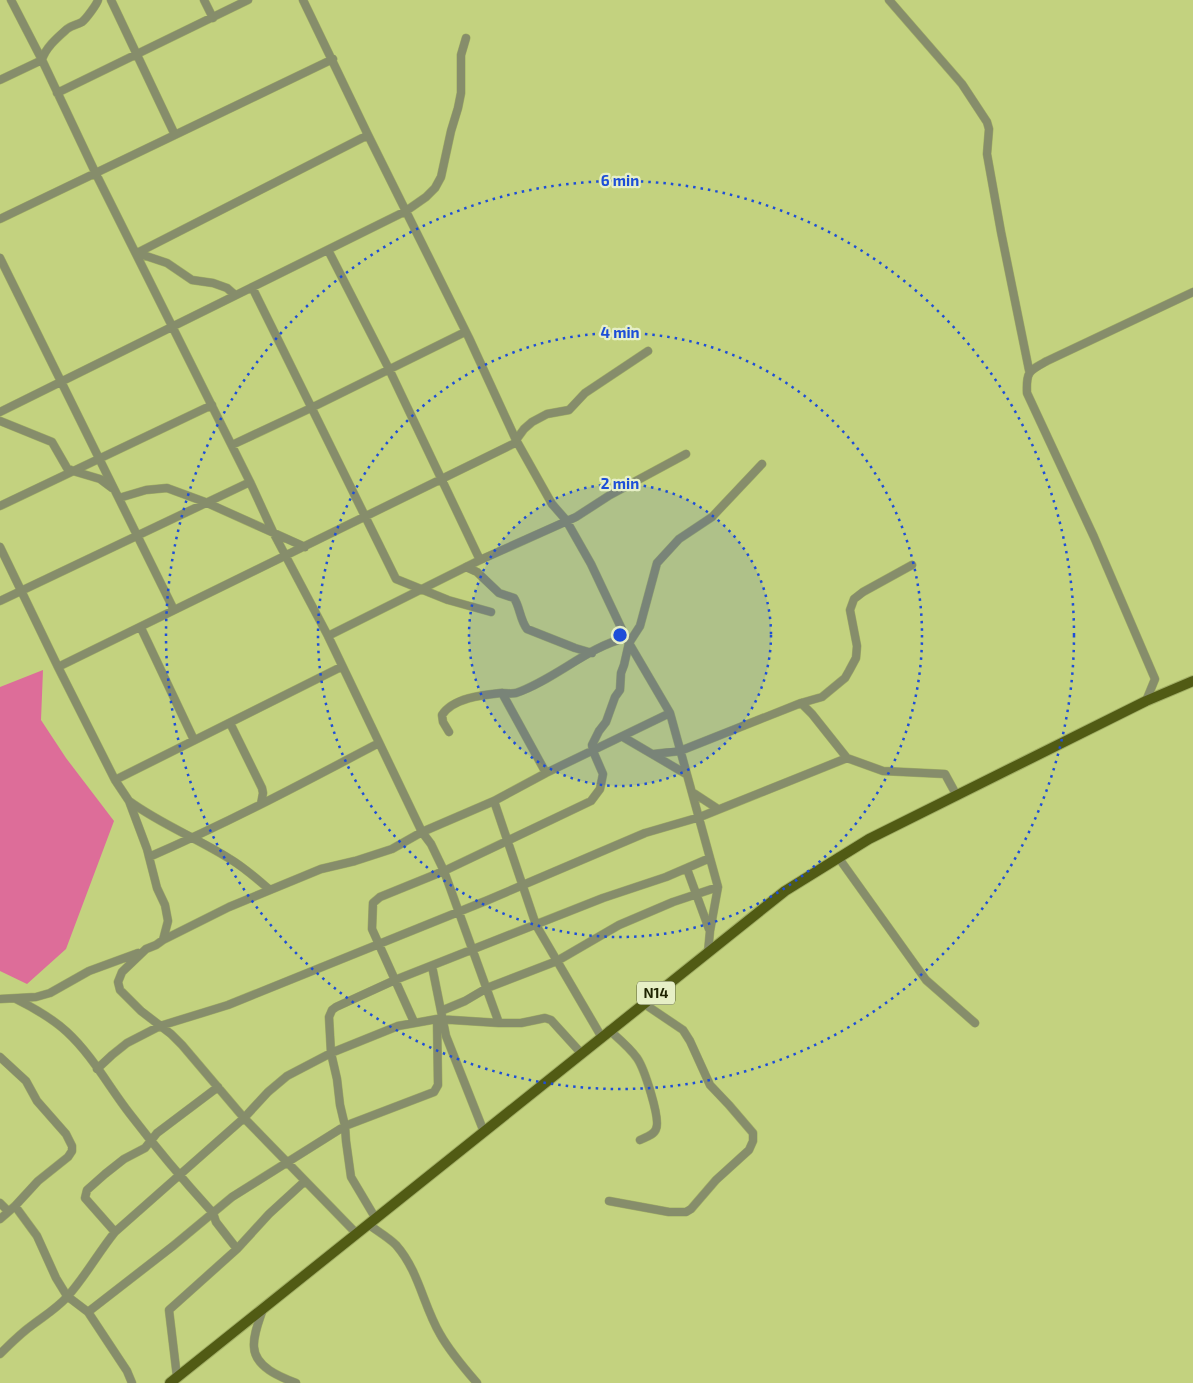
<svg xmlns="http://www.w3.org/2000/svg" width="1193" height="1383" viewBox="0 0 1193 1383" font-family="'Exo 2',sans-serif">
<rect width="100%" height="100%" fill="#c3d27f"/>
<path fill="#dd6d99" d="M43,670L41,720L66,758L114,821L66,949L27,984L0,971V687Z"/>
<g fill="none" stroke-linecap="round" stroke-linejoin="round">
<defs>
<path id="minor" d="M11,0L42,60L95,172L250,482L273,532L328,636L422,832L431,844L444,871L499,1023
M111,0L175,135
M204,0L213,18
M303,0L368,135L469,338L516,440L552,504L566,520L591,564L626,638L670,713L718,887L710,931L708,952
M889,0L962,84L987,122L989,129L987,154L1001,232L1029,370
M0,80L42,60C45,48 58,37 67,29C72,25 77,25 82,22C86,19 97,4 98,0
M57,93L248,0
M0,219L333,59
M328,250L389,369L480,560
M0,258L174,610
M252,287L396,579L448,600L491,612
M235,295L227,288L213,283L192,280L167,263L137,253L368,135
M0,412L406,211L426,197L435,188L441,177L451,131L458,108L461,93V55L466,38
M0,421L52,442L67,468L73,471L100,479L112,488
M516,440L524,429L532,422L547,414L569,410L585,393L648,351
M232,445L311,408L465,332
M119,498L146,490L167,488L205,502L305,547
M0,506L212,405
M0,547L58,667L115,780L129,801L147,849L157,888L165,905L168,921L163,940L156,945L146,949L122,972L118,982L120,990L141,1011L171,1034L182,1045L244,1118L356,1233
M912,565L863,592L854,599L850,610L857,646L856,658L849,671L845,678L822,697L801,703L812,714L847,758L883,771L945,774L957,796
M466,567L477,572L499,593L514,598C520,607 520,620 527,629L575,648L592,653
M0,601L250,482
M141,628L194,740
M328,636L480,560L576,517L610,495L686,454
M58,667L517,442
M502,693L546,773
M1146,701L1155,679L1094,537L1027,393C1026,371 1029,371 1047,361L1193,292
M230,723L262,788L263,793L261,804
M449,732L443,722L442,715C453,698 482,695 501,693C506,693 511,694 516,693C554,680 589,646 626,638
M623,737L686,774
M654,754L680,751L801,703
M115,780L341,667
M692,792L718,809
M129,801C162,825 197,838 230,859C245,868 257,879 270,890
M494,801L536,925L601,1036
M149,857C228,823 303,783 379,743
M838,857L926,980L975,1023
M687,869L709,929
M163,940L229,907L321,869L355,861L392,849L422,832L494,801L546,773L670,713
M432,966L446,1036L484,1132
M0,999L36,997L50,993L89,971L138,953
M16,999C34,1008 52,1018 67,1032C92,1055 109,1087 130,1114C156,1148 184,1181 213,1213L216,1222L237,1249
M441,1011L465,1001L487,988L557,961L619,925L673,902L718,887
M414,1022L372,929L373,903L380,897L444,871L591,801L600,789L603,774L593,751L592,745L599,731L606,722L615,697L620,690L621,673L624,665L629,643L640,626L657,563L679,539L712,517L762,464
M609,1030C619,1039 629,1047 637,1058C644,1068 661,1119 656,1129C654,1135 646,1137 640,1140
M0,1057L26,1081L37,1101L66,1134L72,1146V1151L68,1157L38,1181L15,1206L0,1219
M97,1069L112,1055L127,1043L160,1026L228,1005L488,900L645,833L700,817L847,758
M609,1201L669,1212H686L691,1209L716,1180L749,1150L753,1141V1133L729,1105L710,1085L690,1041L683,1030L643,1003
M0,1203L8,1211
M15,1206L37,1236L56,1278L67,1296L88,1312L127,1371L132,1383
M376,1219L351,1177L346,1141L345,1126L340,1105L337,1079L331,1053L329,1017L332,1010L336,1007L395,980L603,898L666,877L710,858
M368,1224C377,1231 388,1237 396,1245C419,1271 423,1305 440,1334C450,1352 464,1368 477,1383
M115,1232L85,1198L87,1190L105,1174L124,1159L145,1148L157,1133L218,1087
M263,1309C259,1321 253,1335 254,1347C255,1367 280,1377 296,1383
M88,1312L173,1246L232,1197L345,1126L434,1092L438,1085L437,1019
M0,1354C10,1344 20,1334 31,1326C44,1316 56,1309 67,1297C85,1277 98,1253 115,1232L244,1118L268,1092L287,1076L331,1053L398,1026L437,1019L499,1023H521L545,1018L551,1020L581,1053
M177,1377L169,1310L237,1249L269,1214L305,1181"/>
<path id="major" d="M170,1383L785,891L869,839L1146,701L1193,681"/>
</defs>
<use href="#minor" stroke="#a2af66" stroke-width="9"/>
<use href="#major" stroke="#a2af66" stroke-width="12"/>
<use href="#minor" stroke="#868d6b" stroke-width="8"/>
<use href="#major" stroke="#515b14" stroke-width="10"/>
</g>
<circle cx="620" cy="635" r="151" fill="#1d4ed8" fill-opacity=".12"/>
<g fill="none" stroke="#1d4ed8" stroke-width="2.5" stroke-dasharray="2.5 5">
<circle cx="620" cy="635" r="151"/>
<circle cx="620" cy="635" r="302"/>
<circle cx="620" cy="635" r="454"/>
</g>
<g text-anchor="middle" stroke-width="4.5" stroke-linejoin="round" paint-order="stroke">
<rect fill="#e6efc6" stroke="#5b613d" stroke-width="1" x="637" y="981.5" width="38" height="23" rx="4"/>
<g font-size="14" font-weight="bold" fill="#1f2402">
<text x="656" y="998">N14</text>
</g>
</g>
<circle cx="620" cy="635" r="8" fill="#1d4ed8" stroke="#e6efc6" stroke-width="2.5"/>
<g font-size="15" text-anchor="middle" font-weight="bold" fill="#1d4ed8" stroke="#e6efc6" stroke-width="4.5" stroke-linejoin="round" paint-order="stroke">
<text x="620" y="186">6 min</text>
<text x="620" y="338">4 min</text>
<text x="620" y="489">2 min</text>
</g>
</svg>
